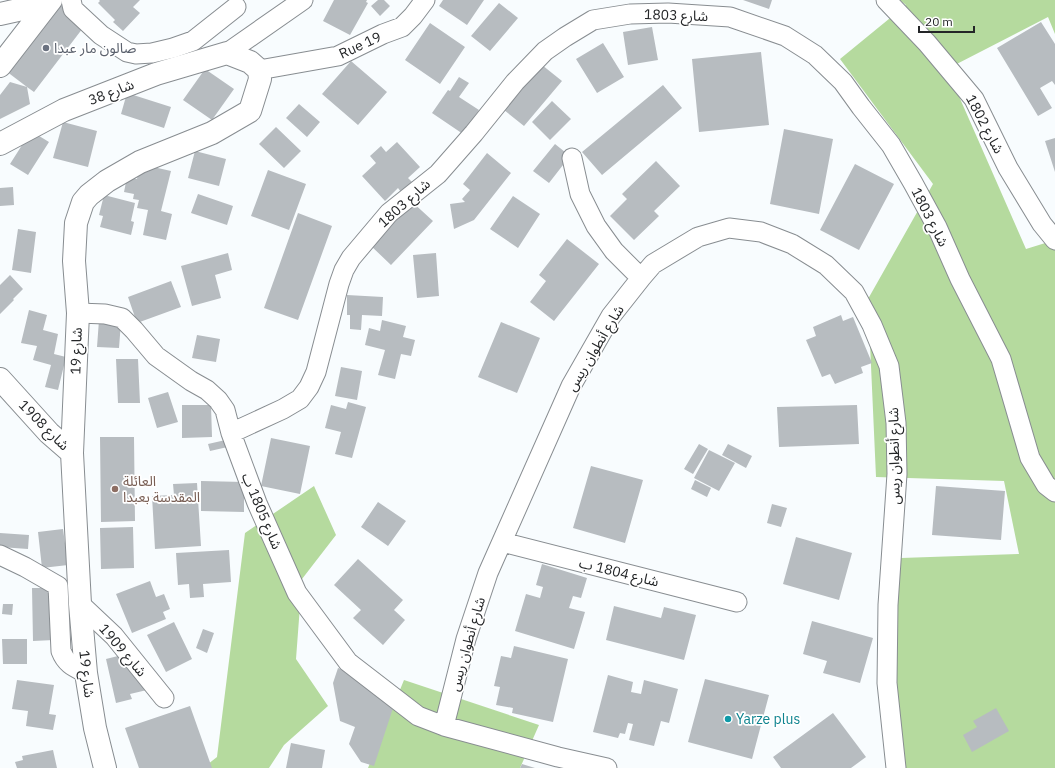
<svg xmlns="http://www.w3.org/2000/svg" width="1055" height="768" viewBox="0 0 1055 768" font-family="'IBM Plex Sans','Noto Sans Arabic',sans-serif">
<rect width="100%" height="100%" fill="#f8fcfe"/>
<path fill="#b5da9e" d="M900,0H1055V34L1048,17L947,69L1026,249L1055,240V768H886L889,630L901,558L1019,554L1004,481L876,477L868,299L933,184L840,59L906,5Z
M314,486L336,535L302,579L296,659L328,706L284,745L269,768H203L217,757L245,533Z
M404,680L539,725L520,768H368Z"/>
<path fill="#b7bcc0" d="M99,0H140L133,7L140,13L123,31L113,22L115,20L98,3L100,1Z
M334,0H367L366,2L368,3L350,35L323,21Z
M378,0H384L390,6L380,16L371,6Z
M443,0H484L467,25L439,6Z
M743,0H772L769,9Z
M58,3L86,24L34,92L27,87L30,104L0,119V95L10,82L27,87L6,71Z
M499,3L518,18L490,51L471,36Z
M1041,22L1055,44V85L1052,81L1040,88L1052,108L1038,116L997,48Z
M430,23L465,47L440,84L405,60Z
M652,27L658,60L628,65L623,32Z
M603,43L624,77L597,93L576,59Z
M761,52L769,125L699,132L692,59Z
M351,61L387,92L358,125L322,94Z
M537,61L562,81L524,126L499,106Z
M205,69L234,89L212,120L183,100Z
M459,77L469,83L459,97L479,110L463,134L432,113L448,90L450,91Z
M663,85L682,108L602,175L582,152Z
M127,93L171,107L164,128L121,114Z
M552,101L571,119L550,140L532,122Z
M299,104L320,122L307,137L286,118Z
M63,122L97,131L88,167L53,158Z
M276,127L301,151L284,168L259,144Z
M784,129L833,139L819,214L770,204Z
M31,131L49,142L28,175L10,164Z
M1055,138V172L1045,141Z
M397,142L420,167L408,178L412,182L401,192L398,188L385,201L362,176L376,163L370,156L381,146L386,152Z
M555,144L570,156L549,183L533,171Z
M195,151L226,159L219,186L188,178Z
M487,153L511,173L474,220L454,229L450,204L465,202L462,199L470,190L463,184Z
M656,161L680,186L654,211L659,216L634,240L610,216L627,199L622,194Z
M140,164L171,171L161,211L172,214L166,240L143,235L148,210L137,208L139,200L133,199L134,194L124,192L127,177L137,179Z
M855,164L894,184L859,250L820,230Z
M268,170L306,184L289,230L251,216Z
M13,187L14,205L0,206V188Z
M198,194L233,206L227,225L191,213Z
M104,195L135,203L131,221L134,222L131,235L100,227L103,216L99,215Z
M513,196L540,214L518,248L490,229Z
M410,200L433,221L391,265L369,244Z
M298,213L332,226L298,320L264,308Z
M18,229L36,232L31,273L12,270Z
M567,239L599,264L554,321L530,302L546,281L539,275Z
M228,253L232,270L215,275L221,298L192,306L181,266Z
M436,253L439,296L417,298L413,255Z
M10,275L23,289L13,299L14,300L0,314V285Z
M171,281L181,307L137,323L128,297Z
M347,295L383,297L382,316L362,315L361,330L350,329V315H347Z
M29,310L47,315L43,330L58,334L54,354L66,357L58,390L45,387L51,365L33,360L37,346L21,343Z
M841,315L843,321L853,317L872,363L861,367L863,373L835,384L830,374L822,377L806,340L816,336L813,327Z
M99,320L121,322L119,348L97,347Z
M382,320L406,326L403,337L415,340L411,356L401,354L395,379L378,375L385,350L365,345L369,328L380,331Z
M501,322L540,338L517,393L478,377Z
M197,335L220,339L216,362L192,358Z
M116,359H138L140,403H118Z
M341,367L362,371L357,400L335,396Z
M168,392L178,422L157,428L148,398Z
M348,402L366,407L352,458L335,454L341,432L325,428L331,405L346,409Z
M182,405H211L212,437L182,438Z
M857,405L859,444L779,447L777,407Z
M100,437H134L135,521L101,522Z
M271,438L310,446L300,494L261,486Z
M230,439L232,446L210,451L208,444Z
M699,444L708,449L693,474L684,469Z
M728,444L752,456L746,468L722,455Z
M709,450L735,463L719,491L694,478Z
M591,466L643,480L625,543L573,528Z
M695,480L711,488L707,497L691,489Z
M201,481L244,482V512L201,511Z
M197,483L201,546L155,549L152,496L174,495L173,484Z
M936,486L1005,491L1001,540L932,535Z
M378,502L406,521L388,546L361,527Z
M772,504L787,508L781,527L767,523Z
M133,527L134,568L101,569L100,528Z
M63,529L68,565L42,568L38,532Z
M0,533L29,535L28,549L0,547Z
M796,537L852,553L839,600L783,584Z
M229,550L231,582L203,584L204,597L190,598L189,584L178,585L176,553Z
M358,559L403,600L394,610L405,620L383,645L353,618L361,610L334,585Z
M542,564L587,578L581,598L573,596L569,608L585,612L574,649L515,631L526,594L540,598L543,587L536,585Z
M150,581L156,597L164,594L170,609L163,612L166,619L132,633L116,594Z
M32,588H52L54,640L33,641Z
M3,604H13L12,615L2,614Z
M614,606L661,618L664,607L696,615L684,660L606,640Z
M812,621L873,638L860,683L823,673L827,661L803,654Z
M174,622L192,659L166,672L147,635Z
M203,629L214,633L207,653L196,648Z
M2,639H27V664H3Z
M514,646L568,659L553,722L512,713L513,708L496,705L500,687L494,686L501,656L511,658Z
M122,655L147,690L130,694L132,699L116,703L106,659Z
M338,668L357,674L395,702L374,766L361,762L349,744L355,727L340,721L333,683Z
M608,675L633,682L631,692L641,694L644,680L678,689L669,723L661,721L654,746L629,740L633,724L628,723L625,734L620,733L618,738L593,732Z
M705,679L769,695L752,759L688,742Z
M17,680L54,685L49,714L56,715L53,730L26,726L28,711L12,709Z
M190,706L212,768H139L125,728Z
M996,708L1009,731L972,752L963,735L977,727L973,721Z
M833,713L866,757L851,768H781L773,757Z
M291,743L325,750L322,768H286Z
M53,750L57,768H17L15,762L23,760L22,756Z
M522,764L535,768H520Z"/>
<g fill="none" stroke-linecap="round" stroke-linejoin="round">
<defs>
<path id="street" d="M71,0L73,9L101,35L127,52L136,54L152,53L173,48L193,41L236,7
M886,0L927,43L974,99L1008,168L1042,224L1055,240
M227,53L303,0
M259,70L338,56L383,34L402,27L413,16L425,0
M572,158L580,194L596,226L614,251L641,278
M78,313L105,314L122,318L134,330L156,356L191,381L207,390L218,400L225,410L231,433L257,503L297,593L348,662L418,716L444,726L558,757L607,768
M231,433L283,409L300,399L309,387L316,372L339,284L344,270L351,258L389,213L438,174L474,133L515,82L545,51L565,37L593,20L630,14L668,13L730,17L785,36L815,55L843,82L861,107L891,145L913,183L937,227L960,279L1001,359L1030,458L1046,485L1055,492
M502,542L737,602
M0,555L25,567L58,586L61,651C66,664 74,667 86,673
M80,604L114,636L164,698
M444,726L466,639L488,573L571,386L611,316L641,278L653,264L698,237L729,228L761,232L792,244L826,265L854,292L872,325L889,366L896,423L897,474L888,605L887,683L896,768"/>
<path id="secondary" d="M0,14L18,10L51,0
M0,66L51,0
M0,144L64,110L156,74L227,53L250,62L259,70L260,79L250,111L212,133L140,162L107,181L89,195L83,202L76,223L74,261L78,313L72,453L80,604L86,673L95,728L105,768
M0,379L49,433L72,453"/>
</defs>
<use href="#street" stroke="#888d91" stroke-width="21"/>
<use href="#secondary" stroke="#888d91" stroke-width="24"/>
<use href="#street" stroke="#fff" stroke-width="19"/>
<use href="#secondary" stroke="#fff" stroke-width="22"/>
</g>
<circle fill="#6b7280" stroke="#fff" stroke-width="1.5" cx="46" cy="48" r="4"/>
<circle fill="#8d6e63" stroke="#fff" stroke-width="1.5" cx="115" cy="489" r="4"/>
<circle fill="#0f9aa8" stroke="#fff" stroke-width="1.5" cx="728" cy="719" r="4"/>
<g text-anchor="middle" stroke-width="3.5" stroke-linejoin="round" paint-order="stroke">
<g font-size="14" fill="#242628" stroke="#fff">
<text transform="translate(676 15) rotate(2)" y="5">شارع 1803</text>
<text transform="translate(360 45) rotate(-25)" y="5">Rue 19</text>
<text transform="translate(111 92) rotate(-21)" y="5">شارع 38</text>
<text transform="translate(985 124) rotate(62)" y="5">شارع 1802</text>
<text transform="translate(404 203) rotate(-42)" y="5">شارع 1803</text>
<text transform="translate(930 217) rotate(63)" y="5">شارع 1803</text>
<text transform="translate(595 348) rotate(-59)" y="5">شارع أنطوان ريس</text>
<text transform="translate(76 351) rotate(-88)" y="5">شارع 19</text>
<text transform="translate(44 425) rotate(45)" y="5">شارع 1908</text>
<text transform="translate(894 456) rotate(-91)" y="5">شارع أنطوان ريس</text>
<text transform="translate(262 511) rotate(67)" y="5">شارع 1805 ب</text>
<text transform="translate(619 572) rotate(14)" y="5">شارع 1804 ب</text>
<text transform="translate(467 644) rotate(-74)" y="5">شارع أنطوان ريس</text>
<text transform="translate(123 650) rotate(49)" y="5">شارع 1909</text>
<text transform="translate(87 674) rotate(83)" y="5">شارع 19</text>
</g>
<g font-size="14" fill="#5b616d" stroke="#fff" text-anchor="start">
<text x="54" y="53">صالون مار عبدا</text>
</g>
<g font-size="14" fill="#785e54" stroke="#fff" text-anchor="start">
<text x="123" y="486">العائلة<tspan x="123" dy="16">المقدسة بعبدا</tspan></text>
</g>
<g font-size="14" fill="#0d838f" stroke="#fff" text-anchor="start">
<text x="736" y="724">Yarze plus</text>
</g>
</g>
<path d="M919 26v6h55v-6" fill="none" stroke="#242628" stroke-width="2"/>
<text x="925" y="26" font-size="12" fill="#242628" stroke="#ffffff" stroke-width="3" paint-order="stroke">20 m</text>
</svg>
